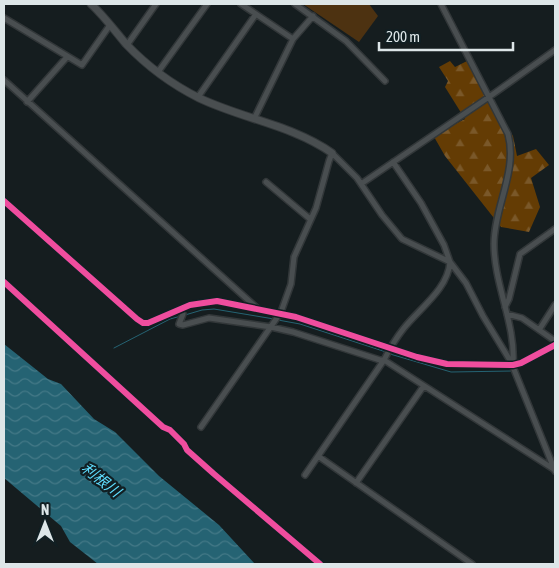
<svg xmlns="http://www.w3.org/2000/svg" width="559" height="568" viewBox="0 0 559 568" font-family="'Asap Condensed','Noto Sans JP',sans-serif">
<defs>
<pattern id="forest-firs" width="22" height="20" patternUnits="userSpaceOnUse" patternTransform="scale(1.25)"><rect width="22" height="20" fill="#643c04"/><path d="M5 1l3.5 6h-7zM16 11l3.5 6h-7z" fill="#7a5829"/></pattern>
<pattern id="water-waves" width="16" height="10" patternUnits="userSpaceOnUse" patternTransform="scale(1.25)"><rect width="16" height="10" fill="#256373"/><path d="M0 5q4-4 8 0t8 0" fill="none" stroke="#447987"/></pattern>
</defs>
<rect width="100%" height="100%" fill="#151d1f"/>
<path fill="#4d3211" d="M303,4H369L378,16L359,42Z"/>
<path fill="url(#forest-firs)" d="M469,60L485,91L513,136L517,156L536,149L549,165L531,178L540,207L529,232L501,227L445,156L433,135L465,119L445,87L448,81L439,67L450,61L455,67Z"/>
<path fill="url(#water-waves)" d="M4,344L48,379L61,384L94,419L115,432L159,476L219,525L255,564H98L70,542L61,526L4,478Z"/>
<g fill="none" stroke-linecap="round" stroke-linejoin="round">
<path stroke="#256373" stroke-width="1" d="M185,315L202,310L214,309L274,319
M278,320L300,324L386,352
M114,348L170,319L181,316
M390,354L451,372L512,371"/>
<defs>
<path id="minor" d="M241,4L293,39
M295,4L346,41L385,81
M441,4L508,134C518,171 494,207 494,244C494,285 516,324 513,365
M4,18L82,65L110,25
M127,45L156,4
M158,72L207,4
M4,80L258,309
M198,97L256,14
M27,102L67,57
M254,119L293,39L313,16
M393,162L421,203L444,245L450,262L466,283L483,316L511,362L555,471
M266,182L310,219
M361,184L489,97L555,50
M4,201L137,319L143,323H148L190,305L217,301L296,317L417,357L447,364L513,365L521,363L555,345
M505,307L509,299L520,254L555,229
M181,309L183,314L179,324L183,325L209,318L271,327L293,332L380,360H384L555,470
M507,314L522,318L555,341
M539,330L555,305
M201,427L281,312L291,284L294,257L316,208L329,161L332,153L357,178L382,215L402,239L450,262
M318,456L472,564
M305,475L384,360C390,348 396,338 404,328C420,308 448,289 450,262
M356,483L423,387"/>
<path id="tertiary" d="M91,4C104,16 115,31 126,44C147,66 173,85 199,98C243,119 292,125 332,153"/>
</defs>
<use href="#minor" stroke="#323739" stroke-width="8"/>
<use href="#tertiary" stroke="#323739" stroke-width="9"/>
<use href="#minor" stroke="#494e50" stroke-width="5"/>
<use href="#tertiary" stroke="#494e50" stroke-width="7"/>
<defs>
<path id="cycleway" d="M4,201L137,319L143,323H148L190,305L217,301L296,317L417,357L447,364L513,365L521,363L555,345
M4,282L163,427L170,430L184,444L187,450L214,474L320,564"/>
</defs>
<use href="#cycleway" stroke="#111f23" stroke-width="9"/>
<use href="#cycleway" stroke="#ef4d9e" stroke-width="6"/>
</g>
<g text-anchor="middle" stroke-width="4.5" stroke-linejoin="round" paint-order="stroke">
<g font-size="15" font-style="italic" fill="#5edcfd" stroke="#111f23">
<text transform="translate(101 480) rotate(38)" y="5">利根川</text>
</g>
</g>
<rect width="559" height="568" fill="none" stroke="#dde6e8" stroke-width="10"/>
<g transform="translate(45 523)" stroke="#111f23" stroke-width="4" paint-order="stroke">
<path d="M0-4L9 19L0 12L-9 19Z" fill="#dde6e8"/>
<text y="-8" font-size="14" font-weight="bold" text-anchor="middle" fill="#dde6e8">N</text>
</g>
<path d="M379 42v8h134v-8" fill="none" stroke="#dde6e8" stroke-width="2.5"/>
<text x="386" y="42" font-size="15" fill="#dde6e8" stroke="#111f23" stroke-width="4" paint-order="stroke">200 m</text>
</svg>
